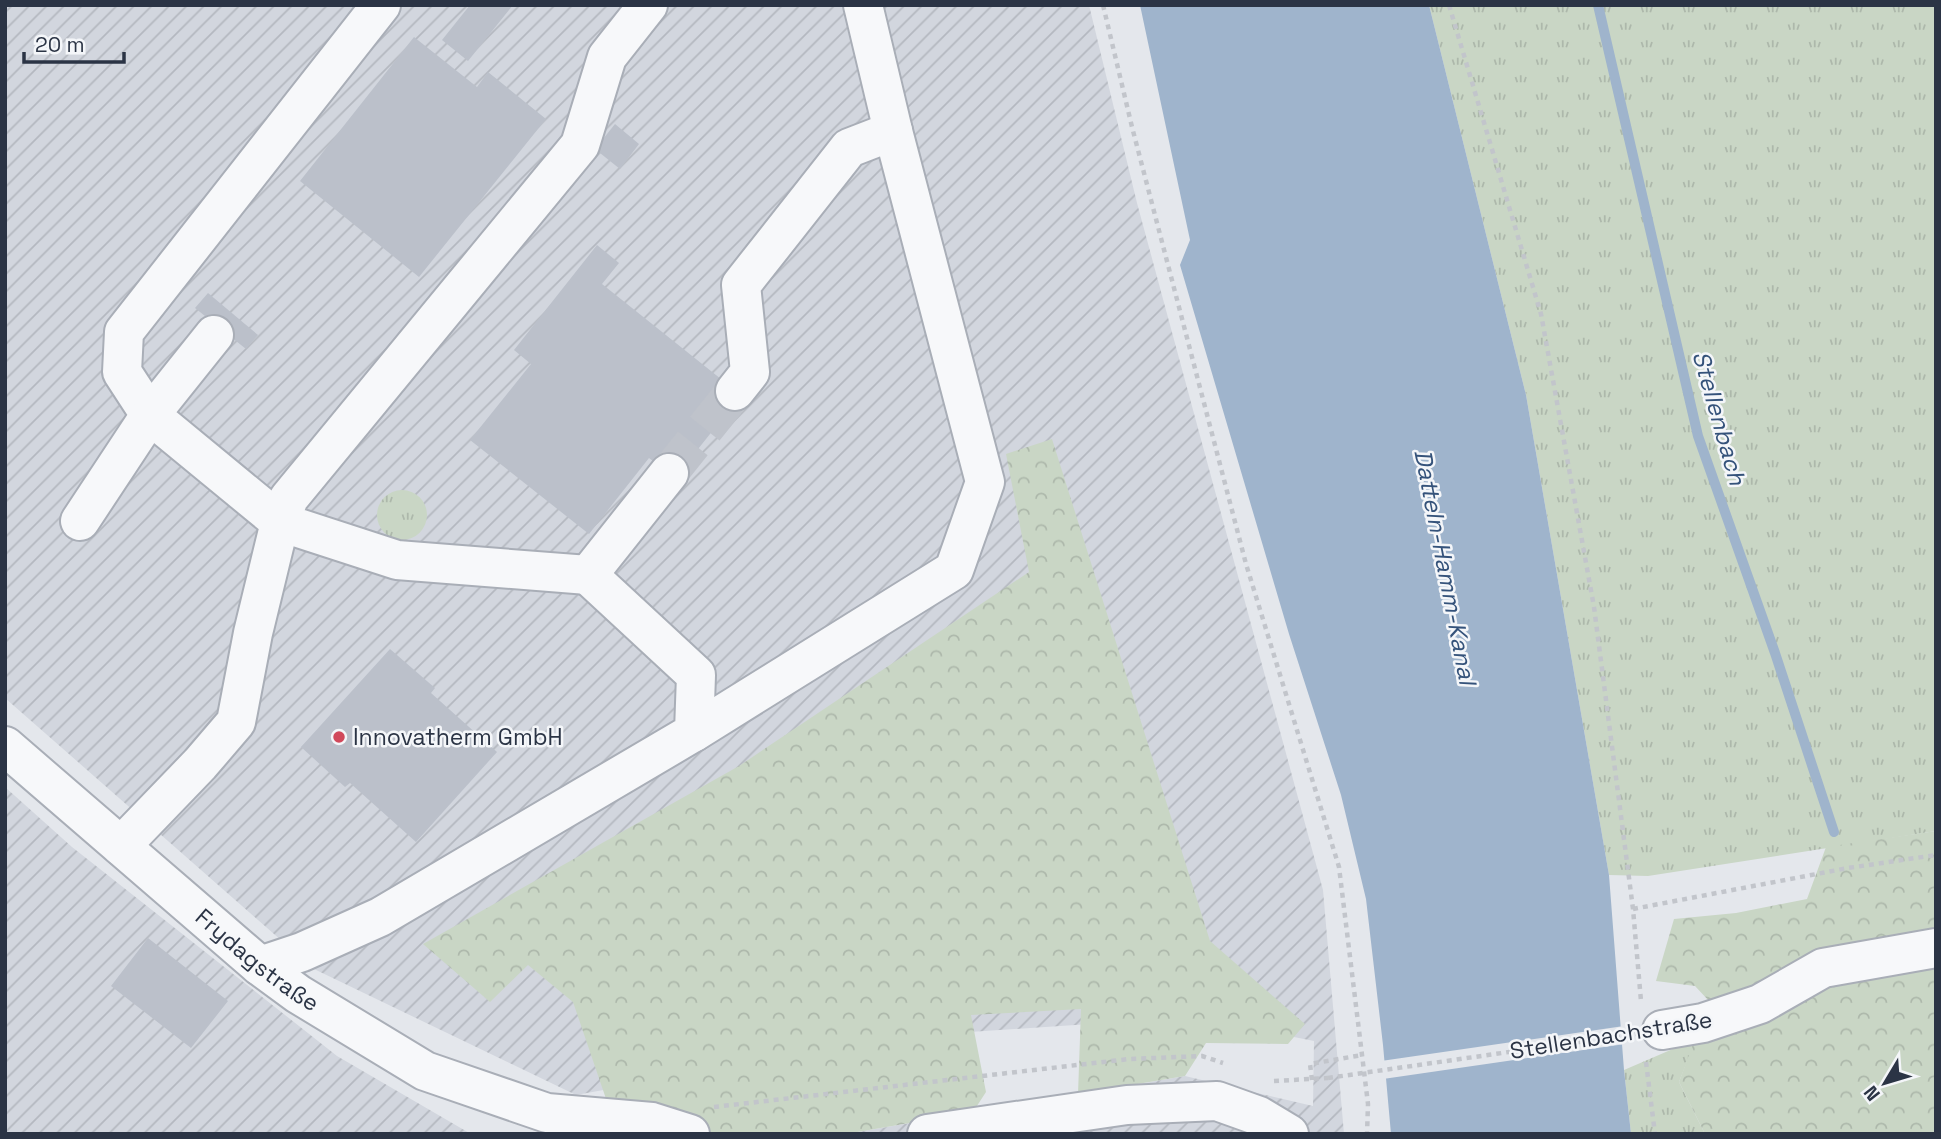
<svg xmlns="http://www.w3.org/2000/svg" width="1941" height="1139" viewBox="0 0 1941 1139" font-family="'Space Grotesk',sans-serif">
<defs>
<pattern id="industrial-furrows" width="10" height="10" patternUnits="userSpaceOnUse" patternTransform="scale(1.75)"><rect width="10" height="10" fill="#d2d6de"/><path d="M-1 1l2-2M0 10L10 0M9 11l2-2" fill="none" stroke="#b4b8c0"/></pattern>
<pattern id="grass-tufts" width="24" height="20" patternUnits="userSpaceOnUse" patternTransform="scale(1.75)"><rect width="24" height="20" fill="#c9d6c5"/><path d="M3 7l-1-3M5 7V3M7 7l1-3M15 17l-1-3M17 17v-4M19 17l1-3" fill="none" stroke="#adb8ab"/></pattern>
<pattern id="forest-crowns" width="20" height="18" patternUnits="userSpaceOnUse" patternTransform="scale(1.75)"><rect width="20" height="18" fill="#c9d6c5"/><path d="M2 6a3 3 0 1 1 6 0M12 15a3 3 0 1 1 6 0" fill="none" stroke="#adb8ab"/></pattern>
</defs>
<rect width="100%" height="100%" fill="#e4e7ec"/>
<path fill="url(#industrial-furrows)" d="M5,5H1089L1137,203L1323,890L1344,1134H846L1185,1076L1313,1106L1314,1041L1193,1017L895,1037L576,1095L314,969L5,698Z
M5,787L72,847L337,1056L471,1134H5Z"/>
<path fill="url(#grass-tufts)" d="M1429,5H1936V831L1648,876L1609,875L1526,395Z
M377 515a25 25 0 1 1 50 0a25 25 0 1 1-50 0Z
M1696,1039L1679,1082L1705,1134H1631L1624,1070Z"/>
<path fill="url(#forest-crowns)" d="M1052,439L1210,941L1305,1024L1288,1044L1206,1043L1185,1076L1078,1094L1081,1009L971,1015L986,1092L973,1112L846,1134H618L573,1002L528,965L490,1002L423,944L739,766L1029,572L1006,454Z
M1936,831V1134H1705L1679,1082L1709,1001L1695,986L1656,981L1674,919L1736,913L1807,899L1826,847Z"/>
<path fill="#9fb4cc" d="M1140,5H1429L1526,395L1609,875L1624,1070L1631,1134H1391L1383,1045L1366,899L1341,795L1289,634L1180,265L1190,240Z"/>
<path fill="#e4e7ec" d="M1624,1026L1625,1044L1383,1079L1381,1061Z"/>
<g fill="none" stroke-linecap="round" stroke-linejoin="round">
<path stroke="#9fb4cc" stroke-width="10" d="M1598,5L1698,436L1775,653L1834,832"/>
</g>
<path fill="#bbc0ca" d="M470,5H513L468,61L442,40Z
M414,37L477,87L488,72L546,119L419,277L300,181Z
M615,124L639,144L620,169L595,149Z
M597,245L619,263L602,284L741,395L675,478L649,458L589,534L470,440L531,364L514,350Z
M208,293L258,335L246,349L195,308Z
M390,649L435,688L431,693L497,752L416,842L350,783L345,787L301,747Z
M148,938L228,1001L191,1048L111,986Z"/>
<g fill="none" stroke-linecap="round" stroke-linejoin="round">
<path stroke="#bfc3cb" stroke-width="38" stroke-dasharray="38 19" stroke-linecap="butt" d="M669,473L735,391"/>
<defs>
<g id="minor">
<path d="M863,5L893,131"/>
<path d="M80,521L150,415L122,372L124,332L381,5"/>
<path d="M588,575L397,560L280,522L289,498L580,145L607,57L648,5"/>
<path d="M694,732L954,570L985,482L893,131L849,148L741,285L750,372L735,391"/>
<path id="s1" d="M5,746L260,966L298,994L425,1071L547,1113L652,1122L690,1134"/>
<path d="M121,846L200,764L236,722L253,633L280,522L150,415L214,335"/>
<path d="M260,966L302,952L380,917L694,732L696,675L588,575L669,473"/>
<path d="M1662,1030L1703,1023L1760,1004L1823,968L1936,948"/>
<path d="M927,1134L1127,1105L1217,1101L1259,1116L1289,1134"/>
</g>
</defs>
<use href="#minor" stroke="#a9aeb7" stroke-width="42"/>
<path stroke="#c2c5cb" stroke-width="4.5" stroke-dasharray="5 5" stroke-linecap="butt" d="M1103,5L1132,127L1246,564L1339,867L1368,1104L1367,1134
M1449,5L1541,314L1594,607L1633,909L1641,1001
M1633,909L1848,868L1936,855
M1646,1062L1655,1134
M1312,1080L1310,1064L1362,1055
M1274,1081L1328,1078
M714,1107L1129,1059L1202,1056L1223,1063"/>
<use href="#minor" stroke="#f7f8fa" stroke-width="38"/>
<path stroke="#c2c5cb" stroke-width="4.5" stroke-dasharray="5 5" stroke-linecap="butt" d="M1328,1078L1662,1030"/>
</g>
<circle fill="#d1495b" stroke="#f4f6f9" stroke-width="2.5" cx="339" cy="737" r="7"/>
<g text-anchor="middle" stroke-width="5" stroke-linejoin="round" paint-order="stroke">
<g font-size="23" fill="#2b3445" stroke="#f4f6f9" text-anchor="start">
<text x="353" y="745">Innovatherm GmbH</text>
</g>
<g font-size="23" fill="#2b3445" stroke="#f4f6f9">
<text dy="8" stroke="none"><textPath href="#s1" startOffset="331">Frydagstraße</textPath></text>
<text transform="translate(1611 1035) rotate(-9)" y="8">Stellenbachstraße</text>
</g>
<g font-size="24" font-style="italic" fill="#34527a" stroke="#f4f6f9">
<text transform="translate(1719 418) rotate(74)" y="8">Stellenbach</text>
<text transform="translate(1445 567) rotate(79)" y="8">Datteln-Hamm-Kanal</text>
</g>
</g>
<rect width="1941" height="1139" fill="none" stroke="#2b3445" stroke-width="14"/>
<g transform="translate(1885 1083) rotate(232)" stroke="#f4f6f9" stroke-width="5" paint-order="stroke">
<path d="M0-5L12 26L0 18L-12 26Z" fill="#2b3445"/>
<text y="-10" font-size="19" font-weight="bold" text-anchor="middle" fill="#2b3445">N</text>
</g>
<path d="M24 52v10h100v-10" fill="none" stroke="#2b3445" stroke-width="3.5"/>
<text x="35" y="52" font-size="21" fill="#2b3445" stroke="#f4f6f9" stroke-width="5" paint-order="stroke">20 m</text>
</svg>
